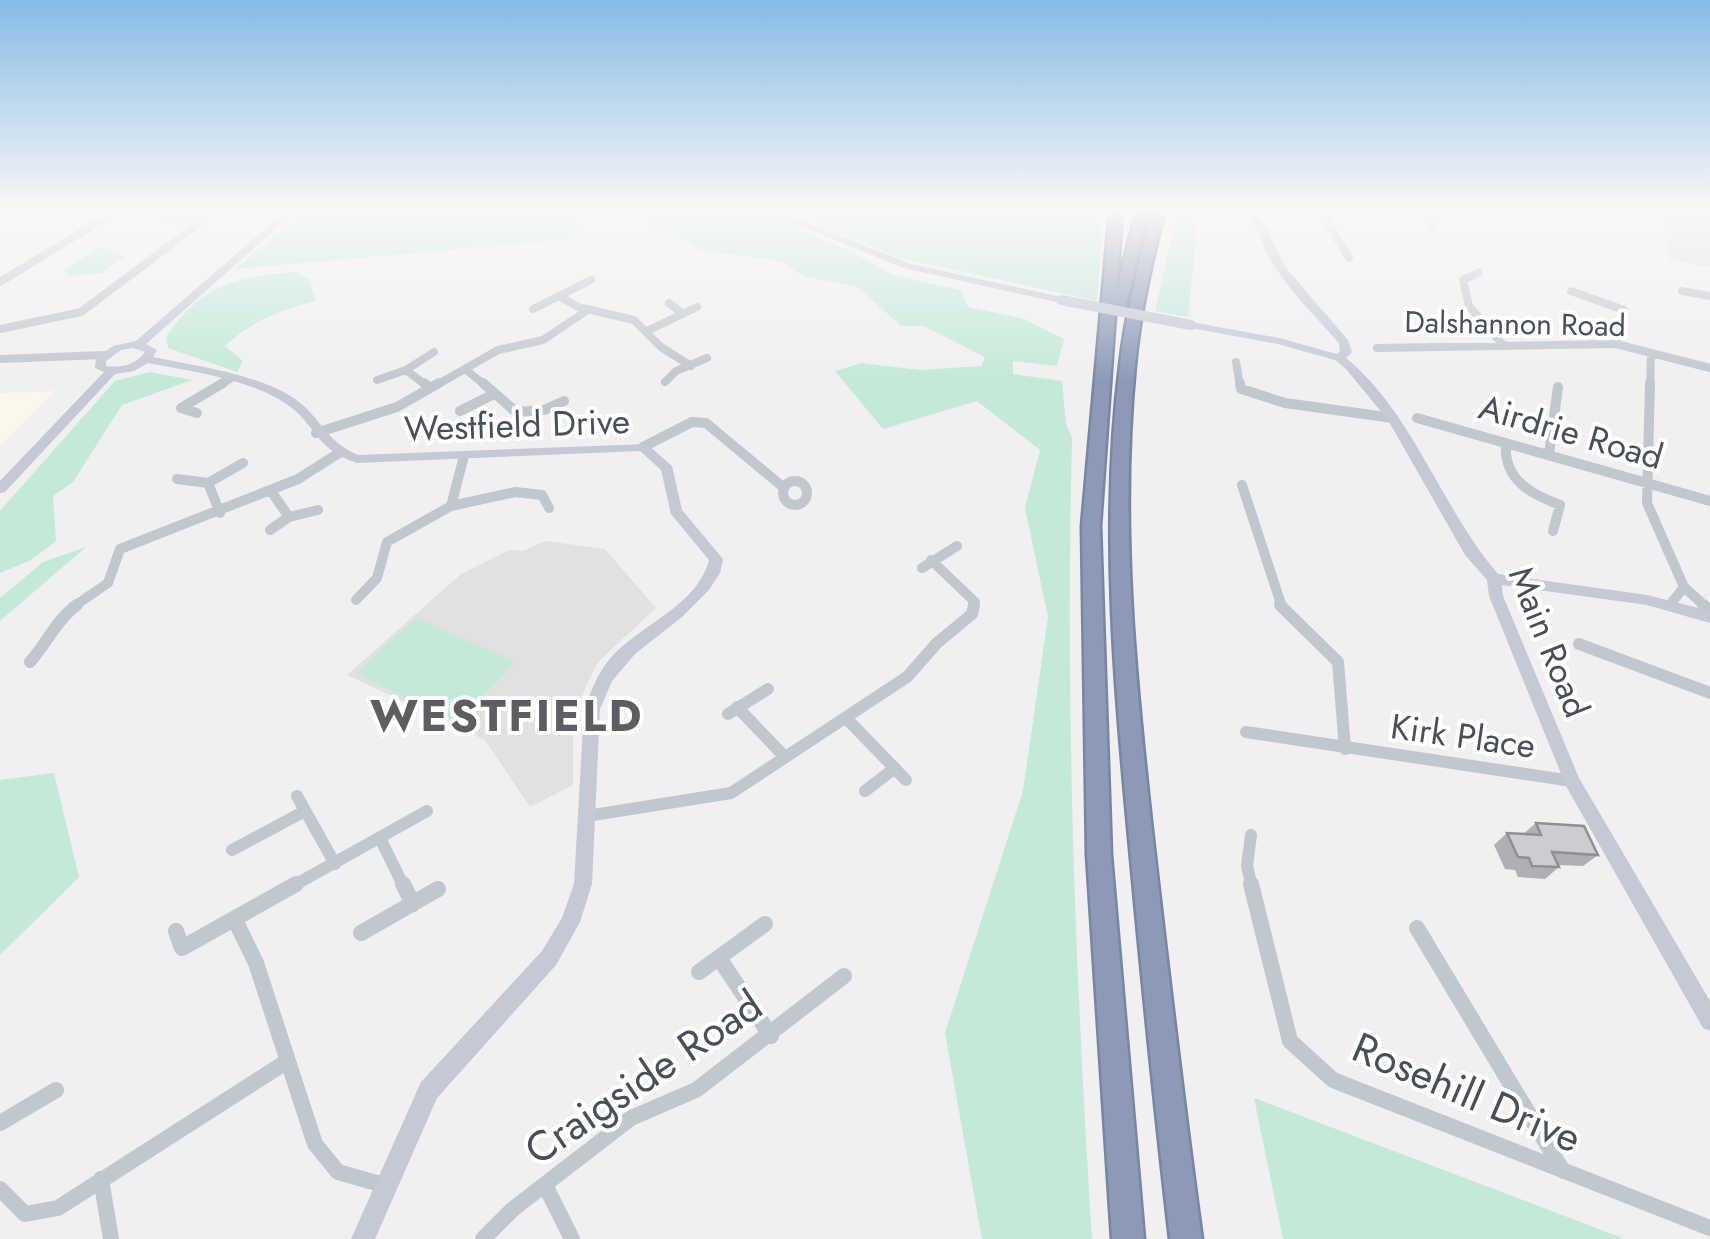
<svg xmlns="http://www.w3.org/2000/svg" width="1710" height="1239" viewBox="0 0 1710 1239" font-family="Jost,sans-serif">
<rect width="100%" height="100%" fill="#f1efef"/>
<path fill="#faf8ea" d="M55,391L0,446V393Z"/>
<path fill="#e2e0e0" d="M1661,209H1710V267L1670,260Z
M545,541L605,549L656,608L598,662L579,701L573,731V785L530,807L485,740L347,675L461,574L509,550L524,551Z"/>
<path fill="#c3e9d8" d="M307,209H378L386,214L573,209L578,231L563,240L235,269Z
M642,209H728L776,220L848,250L894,275L961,290L968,307L1024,319L1064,339L1057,366L1013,361V374L1062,381L1066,424L1072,438C1065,706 1075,972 1092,1239H982L945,1033L1023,791L1048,617L1025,508L1040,450L977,401L883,429L835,371L862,363L920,370L981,366L985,357L924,326H901L858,287L803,276L781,261L700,250L671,230L641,224Z
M776,209H1094L1102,236L1097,301L900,258Z
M1178,209H1199L1188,317L1155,311Z
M100,247L125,256L102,273L70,276L63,270Z
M295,272L310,280L315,301C279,310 253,321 225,346L243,361L237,372L168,348L166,337C202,285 234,277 295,272Z
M150,372L192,380L122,405L73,482L53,496L56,541L31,560L0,573V511L115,381Z
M86,547L0,621V598L43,562Z
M416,618L515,662L457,723L356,673Z
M54,773L79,877L0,955V780Z
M1254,1098L1625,1239H1283Z"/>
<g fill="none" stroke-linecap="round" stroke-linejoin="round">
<defs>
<path id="highway" d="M1110,209H1122L1117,288L1137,209H1149L1125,311L1115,314L1100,526L1111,855L1144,1239H1112L1087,855L1082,526Z
M1153,209H1165C1152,261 1140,312 1135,365C1119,526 1136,688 1154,848C1169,979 1184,1109 1202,1239H1170C1155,1109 1142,978 1130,848C1115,687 1100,525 1120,365C1126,312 1139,261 1153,209Z"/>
</defs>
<use href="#highway" stroke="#7885a3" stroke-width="5"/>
<path stroke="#c1c7cf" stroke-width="8" d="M1320,209L1349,258
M1421,209L1432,225
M1478,273L1463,280L1469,306L1504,346
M0,282L116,211L205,219L81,312L0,329
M1571,291L1624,310L1616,344
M1682,291L1710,296
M559,296L578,307L634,320L661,347L691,366
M669,303L683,314
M533,309L591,280
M647,331L697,307
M1377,348L1616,344L1710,368
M0,359L104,355
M1236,362L1240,386
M465,369L486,386
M406,370L427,386
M377,380L406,370L434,352
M665,382L676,371L707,358
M219,386L230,379
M435,386L498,350L543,340L589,309
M1650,386L1651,353"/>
<path stroke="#c1c7cf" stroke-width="10" d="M424,383L430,388
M483,383L516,412L544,410L564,401
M1240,383L1241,389L1285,403L1393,418
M1650,383L1647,503L1684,587L1706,607
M460,411L492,395
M197,413L181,408L223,383
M1417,418L1710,501
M316,433L397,407L439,383
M1506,443C1503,479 1530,494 1560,505L1553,531
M643,447L692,422L706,423L783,487
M1549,454L1558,387
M177,479L208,483L220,513
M783 493a12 12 0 1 1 24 0a12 12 0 1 1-24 0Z
M208,483L243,463
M1242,485L1282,607
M271,491L289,517
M451,506L515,492L542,495L549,508
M270,530L289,517L318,510
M931,560L975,602L974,607
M922,568L957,546
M356,600L377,578L387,542L451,506L464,456
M1670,605L1684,587
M73,607L108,583L120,549L298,479L339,453"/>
<path stroke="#c1c7cf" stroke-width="12" d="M1280,605L1338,662L1345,749
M1703,605L1710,611
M1579,644L1710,693
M30,662C46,644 58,618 77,605
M737,707L784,756
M728,714L768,689
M847,719L906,780
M1246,732L1572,781
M865,791L895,768
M297,796L335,864
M587,816L731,793L907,677L937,643L972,614L974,605
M1251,835L1247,866L1252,887
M380,838L404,887
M232,850L305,811
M291,887L427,811"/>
<path stroke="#c1c7cf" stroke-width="16" d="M403,884L413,904
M1251,884L1290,1041L1333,1080L1710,1228
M236,922L256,963L315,1144L338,1172L387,1186
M1417,928L1563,1171
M176,931L182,948L296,884
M361,933L438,889
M719,958L771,1036
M699,972L765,924
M0,1123L56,1090
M101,1179L111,1239
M545,1185L572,1239
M0,1189L25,1214L58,1208L286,1062
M483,1239L513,1209L631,1118L696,1090L844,976"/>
<path fill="#c4c9d5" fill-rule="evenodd" d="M288,209H298L146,344L157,350L153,357C196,366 259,374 295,399C321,417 325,441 358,455L647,444L672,466L682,510L723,559L720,573L709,590L682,617L635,654L612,681L600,709L592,884L580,922L556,965L437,1098L375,1239H351L421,1082L542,951L562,918L574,884L584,709C591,692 597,674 609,660C638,625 697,607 709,560L671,514L661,470L640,451L357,463C314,449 317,424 285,403C249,379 190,371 148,363L134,371L115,374L5,492L0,493V481L104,372L95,368L96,358L113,346L136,341ZM133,348L145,352C135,365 122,368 106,366V361L121,350Z
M759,209H772L911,264L1061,297L1066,300L1061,303L904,268Z
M1245,209H1254L1265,226L1286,268L1348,340L1352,352L1346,358C1414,414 1441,508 1498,574L1647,595L1710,611V623L1647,605L1502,585L1503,596L1579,778L1710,1001V1031L1703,1028L1566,786L1489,596L1487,580L1465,555L1388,420L1346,369L1335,360L1278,344L1191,328L1186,325L1191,322L1279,338L1337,354L1340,351L1339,343C1317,318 1293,295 1275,267C1263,249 1258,227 1245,209Z"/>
<use href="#highway" fill="#8c9ab7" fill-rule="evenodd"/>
<path stroke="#c4c9d5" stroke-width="10" d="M1061,300L1191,325"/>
</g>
<path fill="#afb0b5" d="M1536,823L1598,855L1583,866L1558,865L1559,867L1545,879L1518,877L1515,870L1505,869L1494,845L1507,833L1523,834Z"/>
<path fill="#cccdd3" stroke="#8f9094" stroke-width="2.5" d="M1536,823L1584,826L1598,855L1552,852L1559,867L1532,866L1529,858L1518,857L1507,833L1541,835Z"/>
<linearGradient id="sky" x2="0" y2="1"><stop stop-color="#87bbe5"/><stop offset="0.55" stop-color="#f9f8f8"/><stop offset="1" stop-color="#f9f8f8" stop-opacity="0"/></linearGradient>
<rect width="1710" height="383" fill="url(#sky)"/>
<g text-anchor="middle" stroke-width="8" stroke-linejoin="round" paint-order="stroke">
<g font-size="30" fill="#494f5a" stroke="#fff">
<text transform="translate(1515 324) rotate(1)" y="10">Dalshannon Road</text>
</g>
<g font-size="35" fill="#494f5a" stroke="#fff">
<text transform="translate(517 425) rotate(-2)" y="12">Westfield Drive</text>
<text transform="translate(1571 432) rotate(16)" y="12">Airdrie Road</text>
<text transform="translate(1549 642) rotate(68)" y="12">Main Road</text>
<text transform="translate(1463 736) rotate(8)" y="12">Kirk Place</text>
</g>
<g font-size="42" fill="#494f5a" stroke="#fff">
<text transform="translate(643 1077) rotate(-34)" y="15">Craigside Road</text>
<text transform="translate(1467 1092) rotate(23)" y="15">Rosehill Drive</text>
</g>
<g font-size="45" font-weight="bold" letter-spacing="2.5" fill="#5c5e63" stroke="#fff">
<text x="507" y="731">WESTFIELD</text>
</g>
</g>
</svg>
